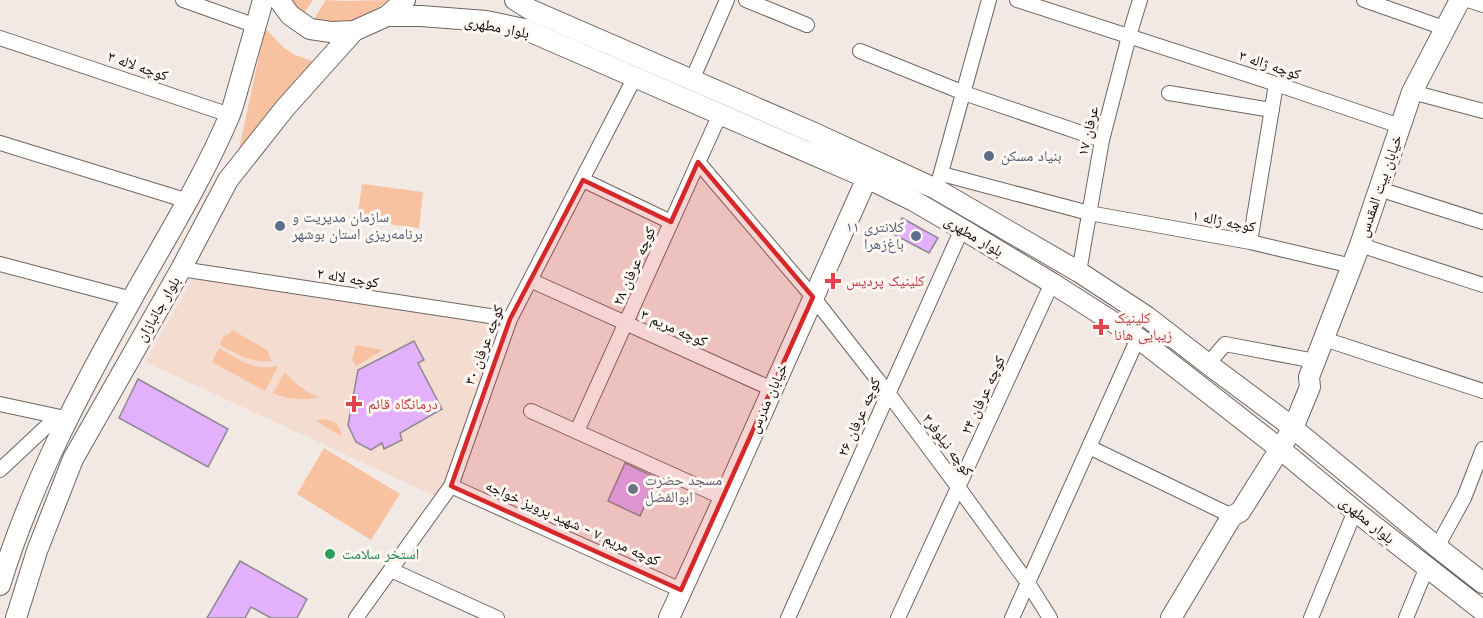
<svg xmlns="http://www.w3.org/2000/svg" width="1483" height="618" viewBox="0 0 1483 618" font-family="'Libre Baskerville','Noto Naskh Arabic',serif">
<rect width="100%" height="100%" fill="#f3e9e4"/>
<path fill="#f4dcd1" d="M194,277L484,321L497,328L449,476L435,496L145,362Z"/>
<path fill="#f8c1a0" d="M291,0H313L304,14L296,7Z
M326,0L344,1L388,0C367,18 341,31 314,19Z
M265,28L284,48L295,55L318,63L238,154Z
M362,184L423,192L419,228L357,220Z
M232,330L267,350L272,361C253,364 237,354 221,346L220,344L224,336L229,334Z
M356,345L383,350L356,366L352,359Z
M219,348C240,360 253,371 278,366L265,391L212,362Z
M285,372C295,384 305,391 318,397C307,401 284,399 273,393Z
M322,419C332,420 342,424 341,436L316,421Z
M324,448L400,494L371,540L297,494Z"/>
<path fill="#e2b0fd" stroke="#8d8890" stroke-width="1.5" d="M902,218L938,238L929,253L893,234Z
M414,341L424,360L418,363L442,409L400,433L402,440L384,449L382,443L371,450L356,442L348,425L358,370Z
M138,379L228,429L208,467L119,418Z
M625,463L657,478L640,516L608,501Z
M240,561L307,599L297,618H271L251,607L245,618H207Z"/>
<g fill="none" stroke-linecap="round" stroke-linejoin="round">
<defs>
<path id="street" d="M183,0L256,26
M746,0L807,25
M1017,0L1276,84L1400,126
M1364,0L1444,28
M1468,0L1483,5
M0,38L230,115
M860,51L964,93L1102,140
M692,80L727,0
M1412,92L1483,111
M1169,93L1272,110
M0,143L188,201
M698,162L813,297L888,393L958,487L1028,583L1050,618
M942,174L1089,213L1250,242L1352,266
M583,180L671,222
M939,180L989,0
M1379,189L1483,222
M1250,242L1276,84
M1360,245L1483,285
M0,264L132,299
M181,269L510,319
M1079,272L1102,140L1129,36L1140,0
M530,280L772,389
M1324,339L1483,391
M1208,364L1225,344L1315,361
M0,404L65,418
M531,411L724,498
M577,431L720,114
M1089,447L1232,516
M0,470L47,426L52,423L67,418
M451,486L681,590
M1437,547L1464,498L1483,449
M391,570L497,618
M356,618L451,486L510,319L635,77
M788,618L962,229
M898,618L1052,283
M1012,618L1138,338
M1311,618L1355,511
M1406,618L1427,567"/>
<path id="secondary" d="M279,0L290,15L310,29L331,32L354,31L387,16L405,0
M515,0L531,10L812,132L936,189L1079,272L1146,316L1208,364L1283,420L1437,547L1483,583
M387,16H421L486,21L524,29L867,178L914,201L962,229L1052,283L1138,338L1280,449L1355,511L1483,611
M0,585C31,484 81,389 133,297C166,238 202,180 229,117C234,105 237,91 241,78C248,52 256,26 263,0
M16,618L37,551L73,459L181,269L228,180L285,108L354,31
M669,618L724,498L867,178
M1171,618L1232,516L1240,512L1293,428L1310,387L1309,377L1360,245L1412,92L1460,0"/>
</defs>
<use href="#street" stroke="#6e6661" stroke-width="16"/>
<use href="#secondary" stroke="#6e6661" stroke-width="22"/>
<use href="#street" stroke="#fff" stroke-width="14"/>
<use href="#secondary" stroke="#fff" stroke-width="20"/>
</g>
<path fill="#d62828" fill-opacity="0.2" stroke="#d62828" stroke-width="4.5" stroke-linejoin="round" d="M698,162L813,297L681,590L451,486L510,319L583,180L671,222Z"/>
<g fill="#5c6f8a" stroke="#fef7f2" stroke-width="2">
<circle cx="989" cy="156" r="6"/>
<circle cx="280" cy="226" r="6"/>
<circle cx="916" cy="236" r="6"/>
</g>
<g fill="#e0444e" stroke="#fef7f2" stroke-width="2">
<path d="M830 272h6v6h6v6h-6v6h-6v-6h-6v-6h6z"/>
<path d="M1098 318h6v6h6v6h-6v6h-6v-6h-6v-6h6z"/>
<path d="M351 395h6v6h6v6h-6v6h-6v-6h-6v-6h6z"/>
</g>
<circle fill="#6b7280" stroke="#fef7f2" stroke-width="2" cx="633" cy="489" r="6"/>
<circle fill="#2e9e5b" stroke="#fef7f2" stroke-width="2" cx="330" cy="554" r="6"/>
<g text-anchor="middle" stroke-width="6" stroke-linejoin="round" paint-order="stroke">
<g font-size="15" fill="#0e0b09" stroke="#fef7f2">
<text transform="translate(497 27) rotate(11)" y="5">بلوار مطهری</text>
<text transform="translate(1270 65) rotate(18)" y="5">کوچه ژاله ۳</text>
<text transform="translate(138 66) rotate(19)" y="5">کوچه لاله ۳</text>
<text transform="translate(1088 131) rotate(-77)" y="5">عرفان ۱۷</text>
<text transform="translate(1380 186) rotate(-71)" y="5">خیابان بیت المقدس</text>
<text transform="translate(1224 221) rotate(11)" y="5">کوچه ژاله ۱</text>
<text transform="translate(974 236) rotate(31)" y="5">بلوار مطهری</text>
<text transform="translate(634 266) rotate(-66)" y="5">کوچه عرفان ۲۸</text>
<text transform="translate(348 278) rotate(9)" y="5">کوچه لاله ۲</text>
<text transform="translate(158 309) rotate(-60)" y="5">بلوار جانبازان</text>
<text transform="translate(674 328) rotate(24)" y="5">کوچه مریم ۳</text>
<text transform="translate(484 345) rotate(-69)" y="5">کوچه عرفان ۳۰</text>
<text transform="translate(983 395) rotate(-65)" y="5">کوچه عرفان ۲۴</text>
<text transform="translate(768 398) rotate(-66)" y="5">خیابان مدرس</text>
<text transform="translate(859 417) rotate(-66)" y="5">کوچه عرفان ۲۶</text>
<text transform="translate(948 445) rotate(53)" y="5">کوچه نیلوفر۳</text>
<text transform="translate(1367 520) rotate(39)" y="5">بلوار مطهری</text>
<text transform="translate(573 523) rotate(24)" y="5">کوچه مریم ۷ - شهید پرویز خواجه</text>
</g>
<g font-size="15" fill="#4e5e75" stroke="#fef7f2" text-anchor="start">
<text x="1001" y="161">بنیاد مسکن</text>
<text x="292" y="222">سازمان مدیریت و<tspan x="292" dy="17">برنامه‌ریزی استان بوشهر</tspan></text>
<text x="904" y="232" text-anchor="end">کلانتری ۱۱<tspan x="904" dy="17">باغ‌زهرا</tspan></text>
</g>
<g font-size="15" fill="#be3a42" stroke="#fef7f2" text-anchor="start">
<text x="846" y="286">کلینیک پردیس</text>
<text x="1114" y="323">کلینیک<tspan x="1114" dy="17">زیبایی هانا</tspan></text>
<text x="368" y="409">درمانگاه قائم</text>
</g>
<g font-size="15" fill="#5b616d" stroke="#fef7f2" text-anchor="start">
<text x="645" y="485">مسجد حضرت<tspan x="645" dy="17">ابوالفضل</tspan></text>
</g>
<g font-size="15" fill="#27864d" stroke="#fef7f2" text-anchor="start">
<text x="342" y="559">استخر سلامت</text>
</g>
</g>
</svg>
